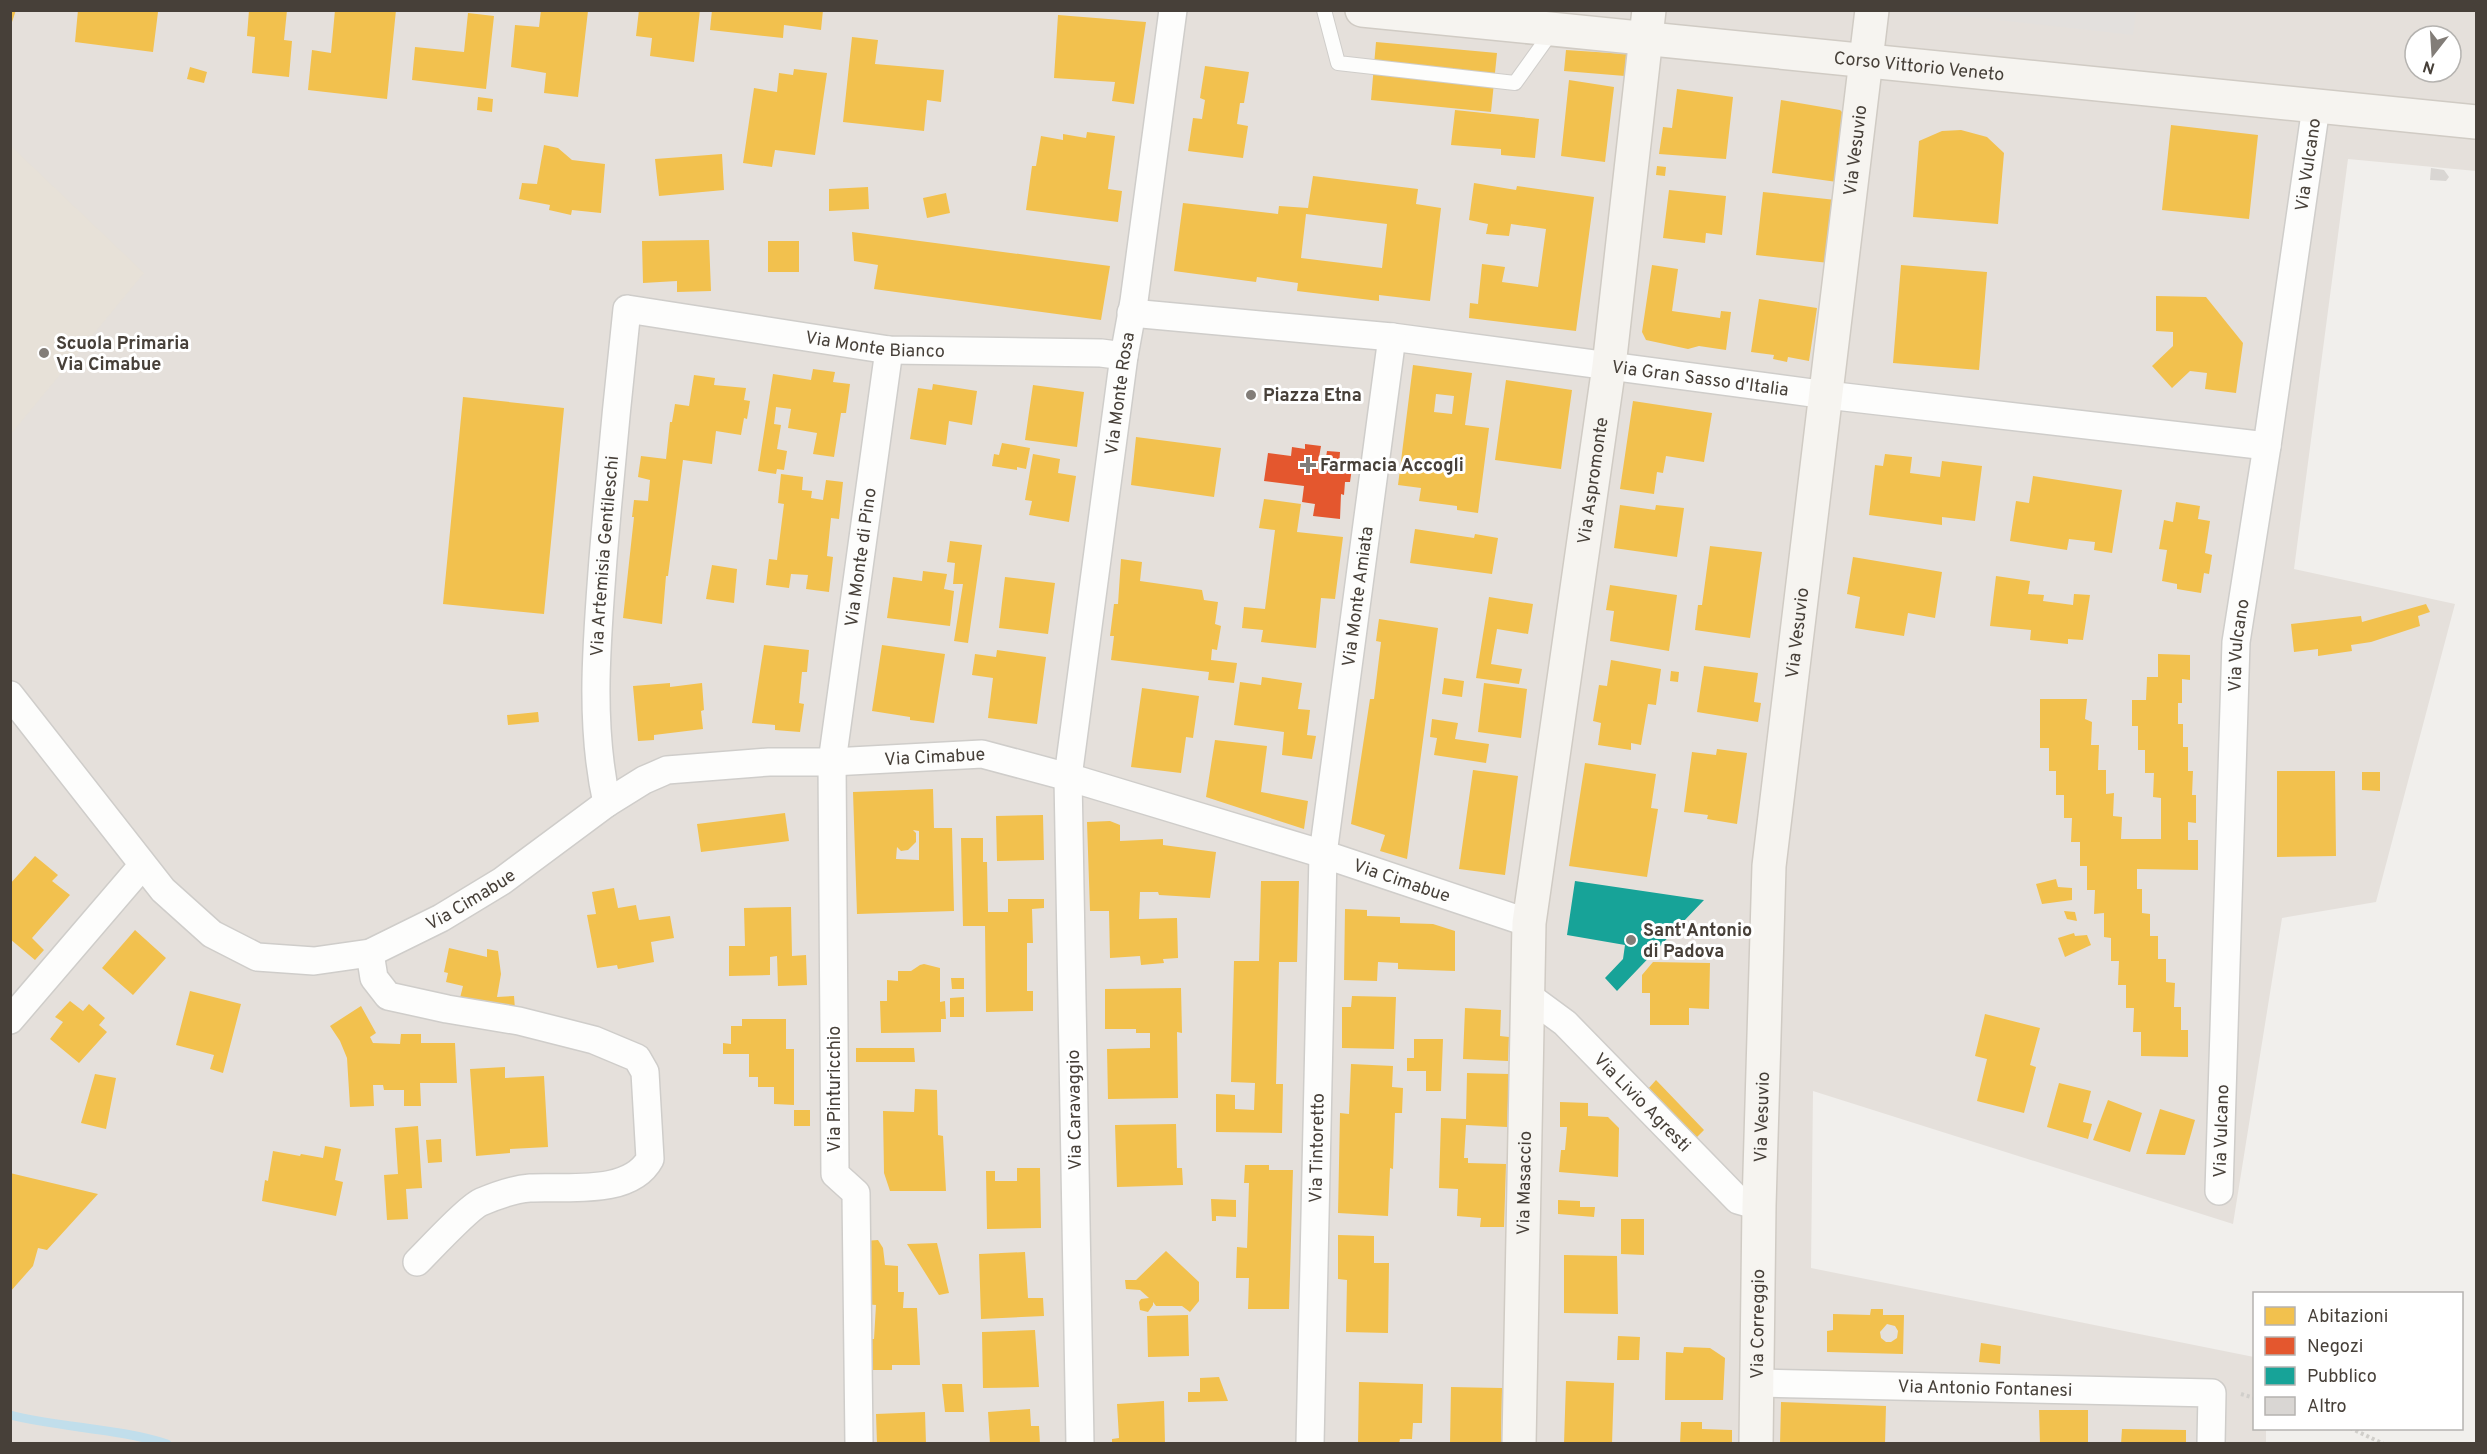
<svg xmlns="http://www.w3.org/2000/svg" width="2487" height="1454" viewBox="0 0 2487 1454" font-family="Overpass,sans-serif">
<rect width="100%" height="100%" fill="#f1efec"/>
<path fill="#e5e0db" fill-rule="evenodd" d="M10,11H2476V171L2348,159L2294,569L2455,604L2376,902L2282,918L2233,1224L1813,1091L1811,1268L2254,1357V1428L2266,1429V1443H11ZM2415,36H2451V72H2415Z"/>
<path fill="#e7e1d8" d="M11,146L144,273L11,434H10Z"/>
<path fill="#e3e0dd" d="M1936,10H2136V11L2133,35L1935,13Z"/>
<path fill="#f2c14e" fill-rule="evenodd" d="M10,10H16L11,25H10Z
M78,10L158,12L153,52L75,42Z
M249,10H287L284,40L292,41L289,77L252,73L255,37L247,36Z
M335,10H396L387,99L308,90L312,50L331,53Z
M541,10L588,11L578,97L544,93L546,73L511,67L515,25L539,27Z
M639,10H700L694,62L650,56L652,38L636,36Z
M712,10H823L821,30L784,25L783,38L710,30Z
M468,13L494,16L486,89L412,80L415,47L464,52Z
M1058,15L1146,22L1134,104L1112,101L1115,82L1054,78Z
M852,37L878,40L875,64L944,70L941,102L927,100L924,131L843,122Z
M1376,42L1497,53L1491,112L1371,100Z
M1566,50L1626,54L1625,76L1564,71Z
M1205,66L1249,72L1244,103H1240L1237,124L1248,126L1243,158L1188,151L1193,118L1202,119L1205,100L1200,98Z
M190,67L207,72L204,83L187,79Z
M794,69L827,73L815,155L775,150L772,167L743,163L754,88L777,92L779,73L793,75Z
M1569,80L1614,87L1605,162L1561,156Z
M1677,89L1733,97L1726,159L1659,154L1663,127L1672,128Z
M478,97L493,99L492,112L477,110Z
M1781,100L1840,110L1846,116L1837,182L1772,173Z
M1455,110L1539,119L1535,158L1501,155V149L1451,145Z
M2171,125L2258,135L2249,219L2162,210Z
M1961,130L1987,137L2004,153L1998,224L1913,217L1919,141L1942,131Z
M1087,132L1115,136L1108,189L1122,191L1118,222L1026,210L1032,166H1036L1041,136L1063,140V134L1086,138Z
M544,145L558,148L572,160L605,164L601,213L572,210L571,215L549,210L550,205L519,199L522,183L537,184Z
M722,154L724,190L659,196L655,159Z
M1657,166L1666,167L1665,176L1656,175Z
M1313,176L1418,189L1416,204L1441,208L1430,301L1379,295V301L1297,291L1298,283L1257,277L1256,282L1174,271L1183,203L1278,214L1279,206L1308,208ZM1306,214L1387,224L1382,268L1301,258Z
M1474,183L1516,190L1517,186L1594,197L1576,331L1469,318L1470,303L1478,304L1482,264L1505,267L1502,282L1538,287L1546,229L1511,224L1509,236L1486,234L1488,224L1469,220Z
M868,187L869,209L829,211V189Z
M1669,190L1726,196L1722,235L1706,233L1705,243L1663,238Z
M1763,192L1836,200L1829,263L1756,255Z
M946,193L950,213L927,218L923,198Z
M852,232L1110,266L1101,320L874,289L878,265L854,261Z
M709,240L711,291L677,292V281L643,283L642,241Z
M768,241H799V272H768Z
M1652,265L1678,269L1672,311L1720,318L1721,311L1731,312L1726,350L1699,346L1688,349L1646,340L1642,332Z
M1901,265L1987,272L1979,370L1893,363Z
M2156,296L2206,297L2243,343L2236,393L2205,389L2207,373L2190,371L2172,388L2152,366L2173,346V332L2156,331Z
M1759,299L1817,308L1809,361L1788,357L1787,362L1773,359L1774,355L1751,352Z
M1413,365L1472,373L1465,425L1489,428L1478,513L1457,510V506L1419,501L1421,488L1398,485ZM1436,394L1454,396L1452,414L1434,412Z
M813,369L835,372L833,382L850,384L846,413H841L834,457L813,454L817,433L788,428L791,409L776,407L774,424L781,425L777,449L787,451L784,470L777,469L776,474L758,471L773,374L811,380Z
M694,375L715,378L714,385L746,388L744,400L750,401L747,419L744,418L741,435L716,431L712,464L683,460L668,576H666L662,624L623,618L634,517H632L634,500L648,501L650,480L638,477L641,456L666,459L670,422H672L675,404L689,406Z
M1506,380L1572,390L1561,469L1495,460Z
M933,384L977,391L972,425L949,421L946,445L910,439L918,388L932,390Z
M1033,385L1084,392L1077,447L1025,440Z
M463,397L564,408L544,614L443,604Z
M1633,401L1712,413L1704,462L1666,456L1663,473L1657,472L1654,494L1620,489Z
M1136,437L1221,448L1214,497L1131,485Z
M1002,443L1030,448L1026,469L1017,467V470L992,466L994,454L999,455Z
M1033,454L1060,459L1058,473L1076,476L1069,522L1029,515L1032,501L1025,500Z
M1885,454L1912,457L1910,473L1940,477L1942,461L1982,466L1975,521L1942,517V525L1869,515L1875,465L1883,466Z
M781,474L803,477L802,490L812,491L811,498L823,500L826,480L843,482L839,519L831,518L827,556L833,557L829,592L806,589L808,575L791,574L789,588L766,585L769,559L777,560L784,504L778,503Z
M2033,476L2122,490L2112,553L2094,550L2095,542L2069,539L2067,550L2010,541L2016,501L2029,503Z
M1264,499L1301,504L1297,532L1343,537L1335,599L1321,598L1316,648L1261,642L1263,630L1242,628L1244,607L1265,609L1275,530L1259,528Z
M2176,502L2200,506L2198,519L2210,521L2205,553L2212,555L2209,574L2204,573L2201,593L2177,589V584L2162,581L2167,550L2159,549L2164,520L2173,522Z
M1620,505L1655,510L1656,505L1684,508L1677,557L1614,548Z
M1415,529L1474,538L1475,534L1498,538L1492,574L1410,563Z
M950,541L982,545L968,643L954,641L963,584H953L955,563L947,562Z
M1710,546L1762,552L1750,638L1695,630L1698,605H1702Z
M1853,557L1942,572L1935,618L1908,613L1904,636L1855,628L1860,597L1847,594Z
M1121,559L1142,562L1140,581L1202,590L1204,600L1218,602L1215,624L1221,626L1217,650L1212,649L1211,660L1237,663L1234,683L1208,680L1209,672L1111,660L1114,636H1110L1114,604H1118Z
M712,565L737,569L734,603L706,599Z
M923,571L947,574L944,589L954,591L950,626L887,618L893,577L922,581Z
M1996,576L2030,581L2028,594L2044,595L2043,601L2073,605L2074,594L2090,595L2083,640L2068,639V644L2030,640L2031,630L1990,626Z
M1005,577L1055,583L1048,634L999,628Z
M1610,585L1677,595L1669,651L1610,641L1614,611L1606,610Z
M1489,597L1533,604L1528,634L1497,629L1491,664L1522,669L1519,684L1476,678Z
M2426,604L2430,612L2418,616L2420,626L2371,642L2351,645L2352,651L2318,656V649L2294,652L2291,624L2361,616L2362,622Z
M1379,619L1438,628L1407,859L1380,851L1385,835L1351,824L1370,699H1374L1381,642L1376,641Z
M764,645L809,650L807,672H802L799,703L804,704L800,732L775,730V725L752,723Z
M882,645L945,654L934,723L910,720V717L872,711Z
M997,650L1046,657L1037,724L988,718L993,678L972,675L975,654L996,657Z
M2158,654L2190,655V680L2182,679V703H2178V724H2183V747H2188V771H2193L2192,795H2196V823L2188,822V840H2198V870L2137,869V889H2142V913L2150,914V936H2158V959H2166V982L2175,983L2174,1007H2181V1030H2188V1057L2141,1056V1032H2133L2134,1008H2126V985H2118L2119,961H2111V938L2104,937V913L2094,914L2095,890H2087V866H2080V842H2071L2072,818H2064V795H2056V771H2049V748H2040V699H2087L2085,719L2092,722L2091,745H2099L2098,770H2106V794L2114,793L2113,816L2122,817L2121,839H2161V798L2153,797L2154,773H2145V750H2138V726H2132V700H2146L2147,677H2158Z
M1611,660L1661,669L1656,705L1648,704L1641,745L1631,743V750L1598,745L1601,723L1593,721L1599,685L1607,686Z
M1704,666L1758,673L1754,702L1761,703L1758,722L1697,712Z
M1671,671L1679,672L1678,682L1670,681Z
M1262,677L1302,683L1298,709L1310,710L1307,735L1316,736L1312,759L1282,755L1284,732L1234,725L1240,682L1261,685Z
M1444,678L1464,681L1462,697L1442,694Z
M670,683V687L702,683L704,710L701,711L703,729L654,735V740L638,741L633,686Z
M1484,683L1527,689L1521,738L1478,732Z
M1142,688L1199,696L1193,738L1186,737L1181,773L1131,767Z
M538,712L539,722L508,725L507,715Z
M1432,719L1458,723L1455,739L1489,744L1486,763L1434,755L1437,738L1430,737Z
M1215,740L1267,746L1261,792L1308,801L1304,829L1206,797Z
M1717,749L1747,753L1737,824L1707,819L1708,815L1684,812L1692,752L1716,755Z
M1585,763L1656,774L1651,808L1658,809L1647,877L1569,866Z
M1473,770L1518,776L1505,875L1459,869Z
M2277,771H2335L2336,856L2277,857Z
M2362,772H2380V791L2362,790Z
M933,789L934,828H952L954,911L857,914L853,792ZM913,830L919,831V860L896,859L897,847L901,851L908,850L916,842V833Z
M785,813L789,841L701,852L697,824Z
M1043,815L1044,860L997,861L996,816Z
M1110,821L1120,825V841L1163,839V845L1216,852L1210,898L1159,895L1158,892H1140L1139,919L1177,918L1178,958L1163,959L1164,963L1141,965L1140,956L1110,958L1109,911H1090L1087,822Z
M961,838H983V862H987L988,912H1008V899H1044V908L1032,909L1033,943H1027V991H1033V1011L986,1012L985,926H963Z
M35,856L58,875L52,881L70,895L32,938L44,950L35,960L10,939V884Z
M2056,879L2058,887L2072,888V900L2042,904L2036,884Z
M1261,881H1299L1297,962H1279L1276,1084H1283L1282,1133L1216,1132V1094L1235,1095V1109L1254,1110L1255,1083L1231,1082L1234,961H1259Z
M614,888L618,908L636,905L639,920L670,916L674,938L651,942L654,962L618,969L617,965L597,968L587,915L596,914L592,892Z
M791,907L792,956L806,955L807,985L778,986L777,956L770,957V975L729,976V946H745L744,908Z
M1345,909L1367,910V916L1400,917V923L1433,924L1455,931V971L1398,969V963L1378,962L1377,981L1344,980Z
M2064,911L2075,912L2077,921L2067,919Z
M135,930L166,958L133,995L102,968Z
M2074,933L2075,936L2087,935L2091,945L2065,957L2058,938Z
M449,948L487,957V949L498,951L501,974L497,997L514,996L515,1009L460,998L463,986L446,982L448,973L444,972Z
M1653,962L1710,963L1709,1009L1689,1008V1025H1650V993H1642V975Z
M924,964L940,968V1002L945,1001L946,1019H941V1032L881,1033L880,1001H887V980L898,981V971H911L920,965Z
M951,978H964V989H952Z
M1181,988L1182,1033L1177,1032L1178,1098L1108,1099L1107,1049L1150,1048V1033H1136V1029H1105V989Z
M190,991L241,1004L223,1073L210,1069L214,1055L176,1045Z
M1352,996L1396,997L1394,1049L1342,1048V1007H1351Z
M964,997V1017H950V998Z
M70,1001L83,1011L89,1004L105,1018L99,1025L107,1032L79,1063L50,1039L63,1022L55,1017Z
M361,1006L376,1033L370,1037L373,1043L400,1044L401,1034H421V1043H455L457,1083H420L421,1106H404V1090H384L383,1085H373L374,1106L350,1107L347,1058L340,1041L330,1026Z
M1465,1008L1501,1010L1500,1036L1509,1037L1508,1061L1463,1059Z
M1985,1014L2040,1028L2030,1065L2036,1067L2024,1113L1977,1101L1987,1059L1975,1056Z
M742,1019H786V1049H794V1105L774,1104V1087H758V1077H749V1054H723V1043L731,1044V1026H742Z
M1414,1039H1443L1441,1091H1426V1071H1407V1058H1414Z
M856,1048H914L915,1062H856Z
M1351,1064L1393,1066L1392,1087L1403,1088L1402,1113H1395L1393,1169L1390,1168L1388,1216L1338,1213L1340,1113L1349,1114Z
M505,1067V1078L544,1076L548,1147L510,1149V1153L476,1156L470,1069Z
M1467,1073L1509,1074L1507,1127L1466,1125L1464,1158H1468V1163L1506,1164L1504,1227H1480L1481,1218L1457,1216L1458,1189L1439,1188L1441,1118L1466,1119Z
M95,1074L116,1078L106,1129L81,1123Z
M1656,1080L1704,1130L1690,1144L1640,1098Z
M2059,1083L2091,1091L2083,1122L2092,1124L2088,1139L2047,1127Z
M915,1089L937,1090L938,1135L943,1136L946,1191H890L884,1173L883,1111L914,1112Z
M2108,1100L2142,1113L2130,1152L2093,1140Z
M1560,1102L1588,1103V1116L1608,1117L1619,1128L1618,1177L1559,1172L1561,1150H1565L1567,1127H1560Z
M2160,1109L2195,1120L2185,1155L2146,1154Z
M794,1110H810V1126H794Z
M1176,1124L1177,1168H1182L1183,1185L1117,1187L1115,1125Z
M418,1126L422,1188L406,1189L408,1219L387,1220L384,1175L398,1174L395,1128Z
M441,1139L442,1162L428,1163L426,1140Z
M325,1146L341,1149L335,1180L343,1182L336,1216L262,1201L265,1180L268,1181L273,1151L300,1156L301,1154L323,1158Z
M1245,1165H1269V1170H1293L1289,1309H1248L1249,1278H1236L1237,1247L1247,1248L1249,1183H1244Z
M1017,1168H1040L1041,1228L987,1229L986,1171H995V1181H1017Z
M10,1173L98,1194L47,1250L38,1248L33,1266L10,1292Z
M1211,1199L1236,1200V1217L1216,1216V1221H1212Z
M1558,1200L1580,1201V1207H1595L1594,1217L1558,1214Z
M1621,1219H1644V1255L1621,1254Z
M1338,1235L1374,1236V1263H1389L1388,1333L1346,1332L1347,1280L1338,1279Z
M878,1240L883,1248L885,1265L898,1266V1292H904L903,1308H917L920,1365H892V1370H861L862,1339H874L876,1305L863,1304L864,1241Z
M937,1243L949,1293L939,1295L907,1244Z
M1166,1251L1199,1282V1301L1190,1312L1182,1306H1156L1153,1302V1305L1148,1312L1140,1310L1139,1302L1141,1299L1149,1298L1140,1290L1126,1289L1125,1280H1136Z
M1025,1252L1028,1298H1043L1044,1316L981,1319L979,1254Z
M1564,1255L1617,1256L1618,1314L1564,1313Z
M1871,1309H1883V1315H1904L1903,1354L1827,1352V1331L1833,1330V1314L1870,1315ZM1887,1324L1895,1326L1898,1331L1897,1338L1891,1342H1886L1881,1338L1880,1332Z
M1188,1315L1189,1356L1148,1357L1147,1316Z
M1035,1330L1039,1387L983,1388L982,1332Z
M1618,1336L1640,1337L1639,1360H1617Z
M1981,1343L2001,1346L2000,1364L1979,1362Z
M1684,1347L1710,1348L1725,1358L1723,1400H1665L1666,1352L1683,1353Z
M1219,1377L1228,1401L1188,1402V1392H1200V1378Z
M1566,1381L1614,1383L1612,1444H1564Z
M1359,1382L1423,1384L1422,1423H1413L1412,1439H1400L1399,1444H1358Z
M942,1384H962L964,1412H945Z
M1451,1387L1502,1388L1501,1444H1450Z
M1164,1401L1165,1444H1112V1439L1119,1438L1117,1404Z
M1781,1402L1886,1406L1885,1444H1780Z
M1030,1409L1031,1426H1039L1040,1444H990L988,1412Z
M2039,1410H2088V1444H2040Z
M925,1412L926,1444H877L876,1414Z
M1681,1422H1702V1429L1732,1430V1444H1680Z
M2122,1429L2186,1430V1444H2121Z"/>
<path fill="#e4572e" d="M1305,444L1321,446L1318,463L1325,464L1327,451L1340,452L1339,466L1352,468L1350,482H1345L1344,495L1341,494L1340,519L1313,516L1315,504L1302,502L1304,486L1264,481L1268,453L1291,456L1292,447L1305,449Z"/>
<path fill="#17a398" d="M1575,881L1704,900L1617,991L1605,978L1623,959L1625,945L1567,935Z"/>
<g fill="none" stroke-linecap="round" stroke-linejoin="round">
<path stroke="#c1deeb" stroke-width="9" d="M10,1415C62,1428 117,1428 167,1444"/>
</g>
<path fill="#d9d6d3" d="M2431,168L2444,170L2449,177L2446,181L2430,180Z"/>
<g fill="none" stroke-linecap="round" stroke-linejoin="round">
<defs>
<path id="lane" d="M1324,10L1338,63L1515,83L1553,30"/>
<g id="street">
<path id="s1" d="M1131,313L1392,337L1827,395L2267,446"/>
<path id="s2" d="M10,695L163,890L212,934L257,957L314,961L370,953L441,918L502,881L607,803L644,780L667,770L769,762H832L982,754L1068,777L1323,854L1529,923"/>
<path id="s3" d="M607,803C589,723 597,640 603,559C610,475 618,392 627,309L889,350L1101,353L1124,356"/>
<path d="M370,953L374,978L388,996L447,1009L519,1021L594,1040L637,1058L645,1072L650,1159C630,1196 566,1186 530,1188C516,1189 495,1196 481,1202C468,1208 430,1249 417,1262"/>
<path id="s4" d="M1527,995L1565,1023L1738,1200L1759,1206"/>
<path d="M10,1020L142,866"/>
<path id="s5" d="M2219,1191L2236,642L2267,446L2316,107"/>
<path id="s6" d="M1757,1383L2212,1393L2211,1444"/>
<path id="s7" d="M859,1444L856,1193L835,1174L832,762L889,350"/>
<path id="s8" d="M1080,1444L1068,777L1124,356L1134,301L1173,10"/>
<path id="s9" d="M1310,1444L1323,854L1392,337"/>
</g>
<g id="secondary">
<path id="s10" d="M1362,10L2476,122"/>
<path id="s11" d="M1519,1444L1529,923L1609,366L1649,10"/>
<path id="s12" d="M1756,1444L1759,1206L1769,866L1872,10"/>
</g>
</defs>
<use href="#lane" stroke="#cfcdca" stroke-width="16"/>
<use href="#street" stroke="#cfcdca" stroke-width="30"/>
<use href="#secondary" stroke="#d0cbc4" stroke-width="36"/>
<path stroke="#d1cfcb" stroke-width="4" stroke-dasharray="3 3" stroke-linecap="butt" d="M2241,1394L2254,1398
M2350,1428L2384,1444"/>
<use href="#lane" stroke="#fdfdfc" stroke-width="14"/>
<use href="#street" stroke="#fdfdfc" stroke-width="27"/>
<use href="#secondary" stroke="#f6f4f0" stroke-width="33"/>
</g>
<g fill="#827d78" stroke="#fff" stroke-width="2">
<circle cx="44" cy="353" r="6"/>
<circle cx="1251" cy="395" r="6"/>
<path d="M1305 456h6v6h6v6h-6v6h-6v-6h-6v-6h6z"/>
<circle cx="1631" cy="940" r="6"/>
</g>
<g text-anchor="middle" stroke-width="6" stroke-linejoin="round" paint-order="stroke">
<g font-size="18" fill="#474039" stroke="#fff">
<text dy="6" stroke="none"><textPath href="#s10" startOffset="560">Corso Vittorio Veneto</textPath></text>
<text dy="6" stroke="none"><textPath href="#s12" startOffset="1299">Via Vesuvio</textPath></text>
<text dy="6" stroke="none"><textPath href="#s5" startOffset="1032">Via Vulcano</textPath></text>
<text dy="6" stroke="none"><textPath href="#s3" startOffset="747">Via Monte Bianco</textPath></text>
<text dy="6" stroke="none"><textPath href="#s1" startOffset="573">Via Gran Sasso d'Italia</textPath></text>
<text dy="6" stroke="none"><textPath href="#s8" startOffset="1054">Via Monte Rosa</textPath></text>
<text dy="6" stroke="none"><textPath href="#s11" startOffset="968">Via Aspromonte</textPath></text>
<text dy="6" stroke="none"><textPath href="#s3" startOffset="248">Via Artemisia Gentileschi</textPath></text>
<text dy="6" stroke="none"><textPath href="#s7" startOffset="898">Via Monte di Pino</textPath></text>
<text dy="6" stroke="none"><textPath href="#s9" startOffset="850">Via Monte Amiata</textPath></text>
<text dy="6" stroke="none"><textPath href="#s12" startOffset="813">Via Vesuvio</textPath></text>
<text dy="6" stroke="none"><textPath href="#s5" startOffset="546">Via Vulcano</textPath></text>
<text dy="6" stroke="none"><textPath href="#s2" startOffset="1096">Via Cimabue</textPath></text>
<text dy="6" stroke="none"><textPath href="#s2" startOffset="1582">Via Cimabue</textPath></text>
<text dy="6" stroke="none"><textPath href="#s2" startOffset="592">Via Cimabue</textPath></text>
<text transform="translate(834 1089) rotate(-90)" y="6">Via Pinturicchio</text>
<text dy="6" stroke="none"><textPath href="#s4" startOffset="158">Via Livio Agresti</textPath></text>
<text transform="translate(1074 1110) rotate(-91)" y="6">Via Caravaggio</text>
<text dy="6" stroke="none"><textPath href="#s12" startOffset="327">Via Vesuvio</textPath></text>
<text dy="6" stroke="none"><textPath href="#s5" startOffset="60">Via Vulcano</textPath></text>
<text dy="6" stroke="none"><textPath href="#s9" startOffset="296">Via Tintoretto</textPath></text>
<text dy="6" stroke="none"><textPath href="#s11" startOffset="261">Via Masaccio</textPath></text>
<text dy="6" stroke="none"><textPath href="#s12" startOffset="120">Via Correggio</textPath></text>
<text dy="6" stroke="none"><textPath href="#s6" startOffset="228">Via Antonio Fontanesi</textPath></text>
</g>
<g font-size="18" font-weight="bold" fill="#474039" stroke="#fff" text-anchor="start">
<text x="56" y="349">Scuola Primaria<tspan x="56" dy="21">Via Cimabue</tspan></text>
<text x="1263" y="401">Piazza Etna</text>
<text x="1320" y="471">Farmacia Accogli</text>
<text x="1643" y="936">Sant'Antonio<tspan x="1643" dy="21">di Padova</tspan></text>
</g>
</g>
<rect width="2487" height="1454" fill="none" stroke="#474039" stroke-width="24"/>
<rect x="2253" y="1292" width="210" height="138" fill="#ffffff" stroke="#b5b3b0" stroke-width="1.5"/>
<rect x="2265" y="1307" width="30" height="18" fill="#f2c14e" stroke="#b5b3b0" stroke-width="1.5"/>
<text x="2307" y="1322" font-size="18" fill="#474039">Abitazioni</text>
<rect x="2265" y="1337" width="30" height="18" fill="#e4572e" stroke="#b5b3b0" stroke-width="1.5"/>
<text x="2307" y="1352" font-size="18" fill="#474039">Negozi</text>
<rect x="2265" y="1367" width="30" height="18" fill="#17a398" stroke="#b5b3b0" stroke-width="1.5"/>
<text x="2307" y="1382" font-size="18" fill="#474039">Pubblico</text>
<rect x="2265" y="1397" width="30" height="18" fill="#d9d6d3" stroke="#b5b3b0" stroke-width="1.5"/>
<text x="2307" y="1412" font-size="18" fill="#474039">Altro</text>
<g transform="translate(2433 54) rotate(197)"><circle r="28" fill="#ffffff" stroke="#b5b3b0" stroke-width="1.5"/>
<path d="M0-4.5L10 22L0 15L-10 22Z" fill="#827d78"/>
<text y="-9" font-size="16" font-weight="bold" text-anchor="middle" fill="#474039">N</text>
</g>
</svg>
